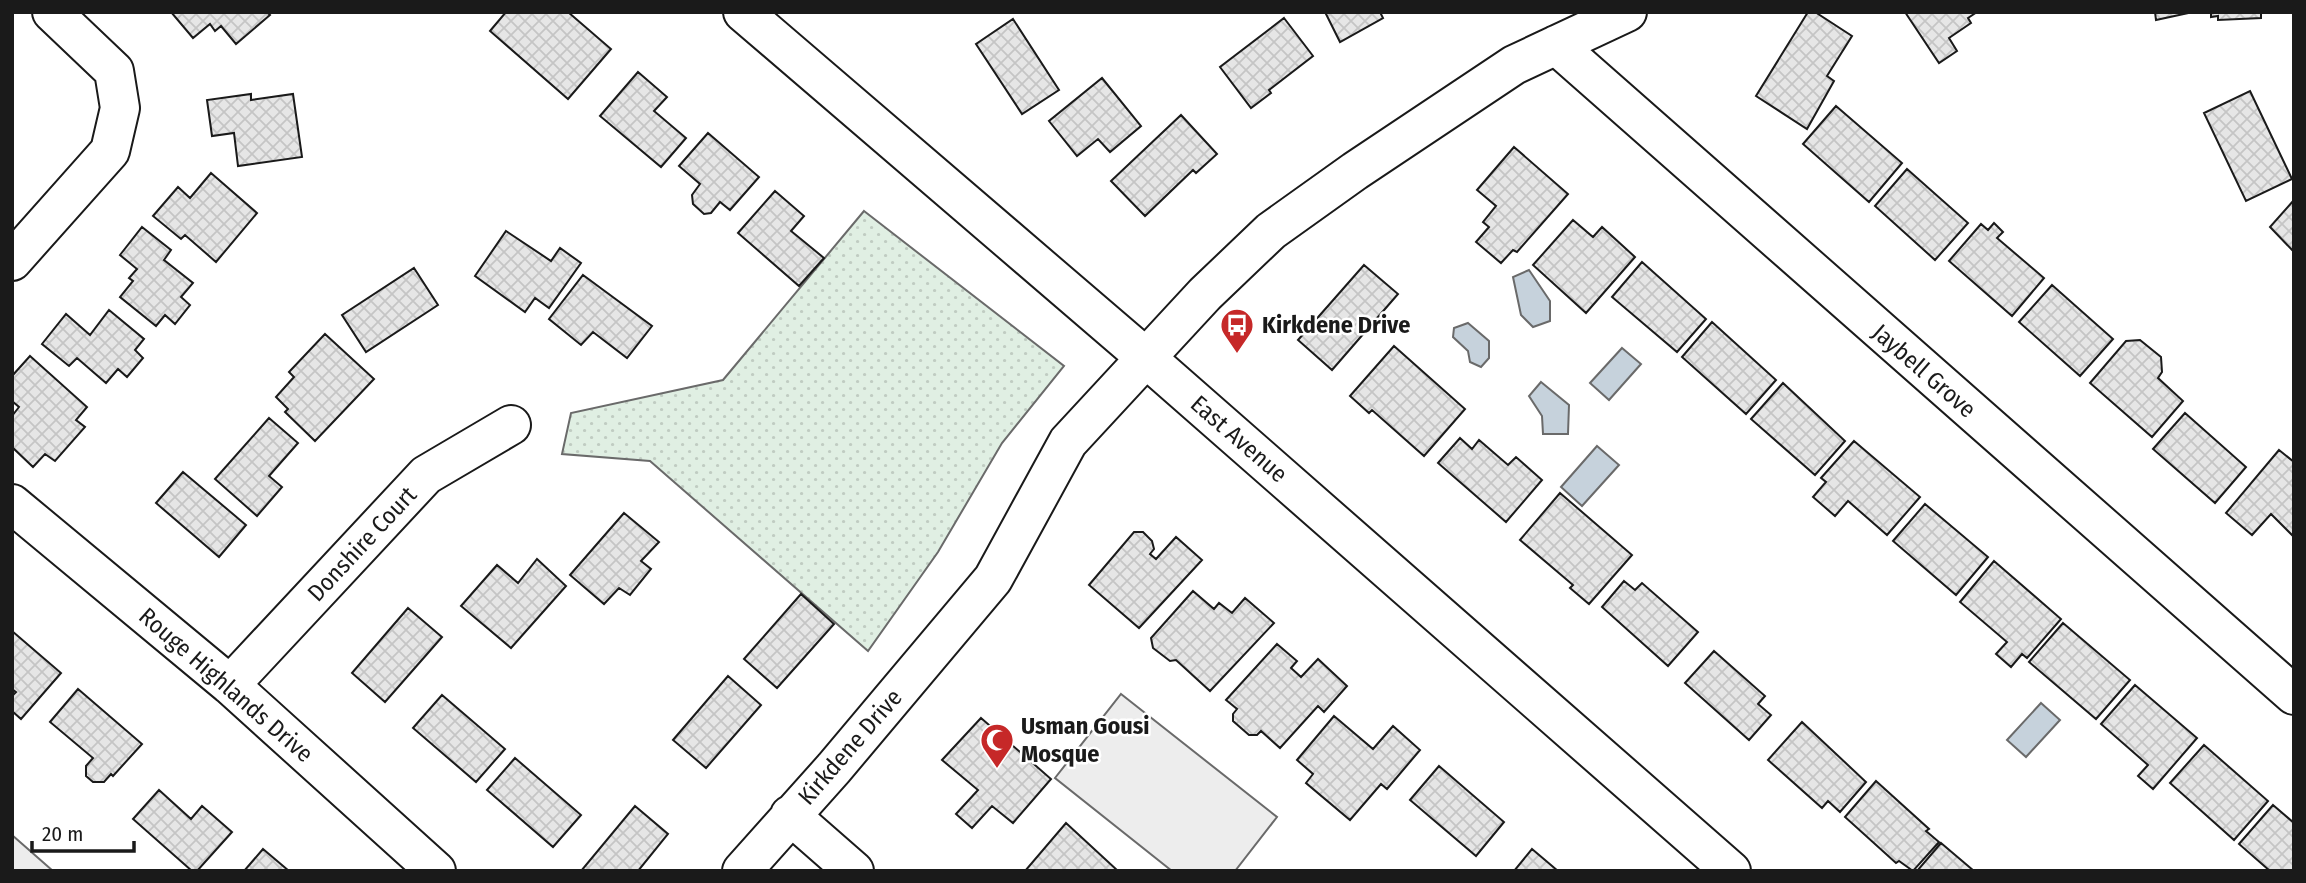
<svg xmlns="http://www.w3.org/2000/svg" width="2306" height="883" viewBox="0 0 2306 883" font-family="'Fira Sans Condensed',sans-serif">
<defs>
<pattern id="green-dots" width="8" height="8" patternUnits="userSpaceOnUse" patternTransform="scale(1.75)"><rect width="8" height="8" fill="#e0efe3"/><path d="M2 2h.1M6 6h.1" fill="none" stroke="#c0ccc2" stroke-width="1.8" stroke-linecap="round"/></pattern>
<pattern id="building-cross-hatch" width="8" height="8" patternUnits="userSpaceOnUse" patternTransform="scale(1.75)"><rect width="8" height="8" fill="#e6e6e6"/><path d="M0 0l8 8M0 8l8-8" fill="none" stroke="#c5c5c5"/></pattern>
</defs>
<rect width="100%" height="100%" fill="#fff"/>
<path fill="url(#green-dots)" stroke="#6a6a6a" stroke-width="2" d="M864,211L1064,366L1002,443L938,552L868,651L650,461L562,454L571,413L723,380Z"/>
<path fill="#ededed" stroke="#6a6a6a" stroke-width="2" d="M1121,694L1277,817L1235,871H1172L1055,778Z
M12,835L53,871H12Z"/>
<path fill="#c6d2dc" stroke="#6a6a6a" stroke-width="2" d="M1529,270L1550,301V321L1533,327L1521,315L1513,277Z
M1468,323L1489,341V358L1481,367L1470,362L1468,351L1453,337L1454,328Z
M1622,348L1641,364L1609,400L1590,383Z
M1541,382L1569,405L1568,434H1543L1542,416L1529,396Z
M1597,446L1619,465L1582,506L1561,487Z
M2041,703L2060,720L2026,757L2007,740Z"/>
<path fill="url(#building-cross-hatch)" stroke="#1a1a1a" stroke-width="2" d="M171,12H267L270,15L236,44L221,26L215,31L210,24L193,38Z
M506,12H568L611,49L568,99L490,31Z
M1325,12H1380L1383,18L1340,42Z
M1808,12H1815L1852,36L1827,76L1834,81L1807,129L1756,96Z
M1905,12H1977L1968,18L1971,23L1949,38L1957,51L1939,63Z
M2155,12H2193L2156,20Z
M2211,12H2261V18L2218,20V16L2211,17Z
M1284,18L1313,56L1269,90L1271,93L1251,108L1220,67Z
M1013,19L1059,90L1022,114L976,44Z
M638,72L667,97L654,111L686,138L661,167L600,116Z
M1102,78L1141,126L1110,152L1098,139L1077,156L1049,121Z
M2250,91L2292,179L2246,201L2204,113Z
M251,94V100L293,94L302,157L238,166L234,133L212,136L207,100Z
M1836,106L1902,163L1869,202L1803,144Z
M1181,115L1217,154L1196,173L1193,170L1145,216L1111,181Z
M708,133L759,177L730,210L720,202L711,213L704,214L693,204L692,195L700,184L679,166Z
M1514,147L1568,194L1517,252L1513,250L1501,263L1476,242L1489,227L1483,222L1496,206L1477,190Z
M1907,169L1968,223L1935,260L1875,206Z
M211,173L257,213L216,262L185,235L181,239L153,216L178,187L190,198Z
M775,191L804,216L791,231L824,258L799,286L738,233Z
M2294,200V252L2270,227Z
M1573,220L1593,237L1602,227L1635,257L1586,313L1533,265Z
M1994,223L2003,232L1997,238L2044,278L2012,316L1949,261L1981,224L1988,230Z
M142,227L171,250L164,260L193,283L181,297L190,305L175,324L165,315L156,326L120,297L133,281L129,278L137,269L120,255Z
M506,231L551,261L560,248L581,263L549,308L535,298L525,312L475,276Z
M1642,262L1706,319L1677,352L1612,297Z
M1364,265L1398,294L1332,370L1298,340Z
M414,268L438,305L366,352L342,315Z
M583,275L652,326L627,358L593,332L581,345L549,319Z
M2052,285L2113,339L2080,376L2019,322Z
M109,310L144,339L135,350L143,358L127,377L118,369L106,383L77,358L69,366L42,344L66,314L90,335Z
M1712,322L1776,380L1746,414L1682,357Z
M325,334L374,379L315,441L285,412L288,409L276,397L294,377L289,372Z
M2140,340L2161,357L2162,372L2158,378L2183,401L2152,437L2090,383L2126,341Z
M1394,346L1465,409L1424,456L1372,410L1369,413L1350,396Z
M30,356L87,407L76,420L85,427L55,461L45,454L33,467L12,447V416L19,407L12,401V376Z
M1783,383L1845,441L1815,475L1751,419Z
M2185,413L2246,467L2215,503L2153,449Z
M269,418L298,443L269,476L282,487L257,516L215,479Z
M1460,438L1472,449L1479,440L1508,465L1516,457L1542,480L1506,522L1438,463Z
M1854,441L1920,497L1887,535L1848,501L1835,516L1813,497L1826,482L1821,478Z
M2279,450L2294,462V537L2271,514L2252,535L2226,513Z
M183,472L246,525L219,557L156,503Z
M1560,493L1632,555L1589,604L1570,588L1573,585L1520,540Z
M1925,504L1988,557L1956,595L1893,541Z
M624,513L659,542L641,561L651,569L630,595L619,588L604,604L570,575Z
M1134,532H1143L1152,541L1154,549L1150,554L1156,559L1176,537L1202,560L1139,628L1089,585Z
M537,559L566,586L511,648L461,606L497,565L518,583Z
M1994,561L2061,619L2027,658L2022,654L2011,667L1996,654L2007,642L1960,602Z
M1624,581L1635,590L1642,583L1698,632L1668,666L1602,607Z
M1193,591L1214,609L1219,603L1232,613L1245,598L1274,623L1210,691L1176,660L1170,661L1153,648L1151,638Z
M801,594L834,624L777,688L744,659Z
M408,608L442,637L385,702L352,673Z
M2063,623L2130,680L2096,719L2029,662Z
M12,631L61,673L21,719L12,711V696L16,692L12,689Z
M1277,644L1297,661L1291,668L1301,677L1318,659L1347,686L1324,712L1318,706L1280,748L1261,731L1257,735H1249L1233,721V714L1237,709L1226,700Z
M1714,651L1765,696L1758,704L1771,715L1749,740L1685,683Z
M728,676L761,705L706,768L673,740Z
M2135,685L2197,738L2153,789L2138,776L2148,765L2101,724Z
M78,689L142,744L113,776L111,774L104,782H93L86,776V766L93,758L50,722Z
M442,695L505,749L476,782L413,728Z
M1334,716L1373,749L1393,726L1420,750L1387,789L1381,784L1350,820L1306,783L1313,774L1297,760Z
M981,718L1051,779L1013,823L992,806L972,828L956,814L978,790L942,760Z
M1802,722L1866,782L1840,812L1828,801L1822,808L1768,760Z
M2204,745L2268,801L2234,840L2170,783Z
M515,758L581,815L553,847L487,790Z
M1439,766L1504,822L1476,856L1410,800Z
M1876,781L1929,829L1926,831L1939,842L1913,871L1899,861L1896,863L1845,817Z
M159,790L191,819L202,806L232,832L197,871H192L133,819Z
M2273,805L2294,823V871H2270L2239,844Z
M635,806L668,834L638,871H581Z
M1066,823L1118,871H1025Z
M1941,843L1974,871H1917Z
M263,849L289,871H244Z
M1532,849L1558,871H1514Z"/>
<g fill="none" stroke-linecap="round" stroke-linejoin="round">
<defs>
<path id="minor" d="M743,12L1145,357L1731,871
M1556,45L2294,695
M12,261L110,151L120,108L114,71L52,12
M12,504L230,685L436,871
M230,685L426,475L511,425
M790,815L854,871
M742,871L834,768L993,579L1068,442L1205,294L1271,231L1355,171L1514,65L1627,12"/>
</defs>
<use href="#minor" stroke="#1a1a1a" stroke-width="42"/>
<use href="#minor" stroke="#fff" stroke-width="38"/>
</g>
<defs>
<symbol id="bus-pin" viewBox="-11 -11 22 30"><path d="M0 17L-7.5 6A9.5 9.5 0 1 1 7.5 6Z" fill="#c62828" stroke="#fff"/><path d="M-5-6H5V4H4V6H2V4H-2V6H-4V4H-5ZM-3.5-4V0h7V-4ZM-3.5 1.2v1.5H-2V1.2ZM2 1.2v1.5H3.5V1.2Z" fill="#fff"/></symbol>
<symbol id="mosque-pin" viewBox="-11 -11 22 30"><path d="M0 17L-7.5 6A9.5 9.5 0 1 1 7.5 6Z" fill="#c62828" stroke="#fff"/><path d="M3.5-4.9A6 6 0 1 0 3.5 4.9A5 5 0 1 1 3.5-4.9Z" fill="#fff"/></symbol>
</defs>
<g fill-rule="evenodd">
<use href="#bus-pin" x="1218" y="306" width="38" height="52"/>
<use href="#mosque-pin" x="978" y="721" width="38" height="52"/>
</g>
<g text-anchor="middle" stroke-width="5" stroke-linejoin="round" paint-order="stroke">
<g font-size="24" font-weight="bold" fill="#1a1a1a" stroke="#fff" text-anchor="start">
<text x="1262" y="333">Kirkdene Drive</text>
<text x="1021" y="734">Usman Gousi<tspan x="1021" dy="28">Mosque</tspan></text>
</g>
<g font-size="24" fill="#1a1a1a" stroke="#fff">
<text transform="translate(1924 371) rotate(41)" y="8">Jaybell Grove</text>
<text transform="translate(1239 439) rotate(41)" y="8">East Avenue</text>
<text transform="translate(362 544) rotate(-47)" y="8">Donshire Court</text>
<text transform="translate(226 685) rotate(41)" y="8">Rouge Highlands Drive</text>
<text transform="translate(850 747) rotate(-49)" y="8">Kirkdene Drive</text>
</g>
</g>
<rect width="2306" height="883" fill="none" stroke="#1a1a1a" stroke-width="28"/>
<path d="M32 841v10h102v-10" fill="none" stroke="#1a1a1a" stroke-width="3.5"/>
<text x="42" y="841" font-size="21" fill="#1a1a1a" stroke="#ffffff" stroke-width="5" paint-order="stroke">20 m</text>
</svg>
